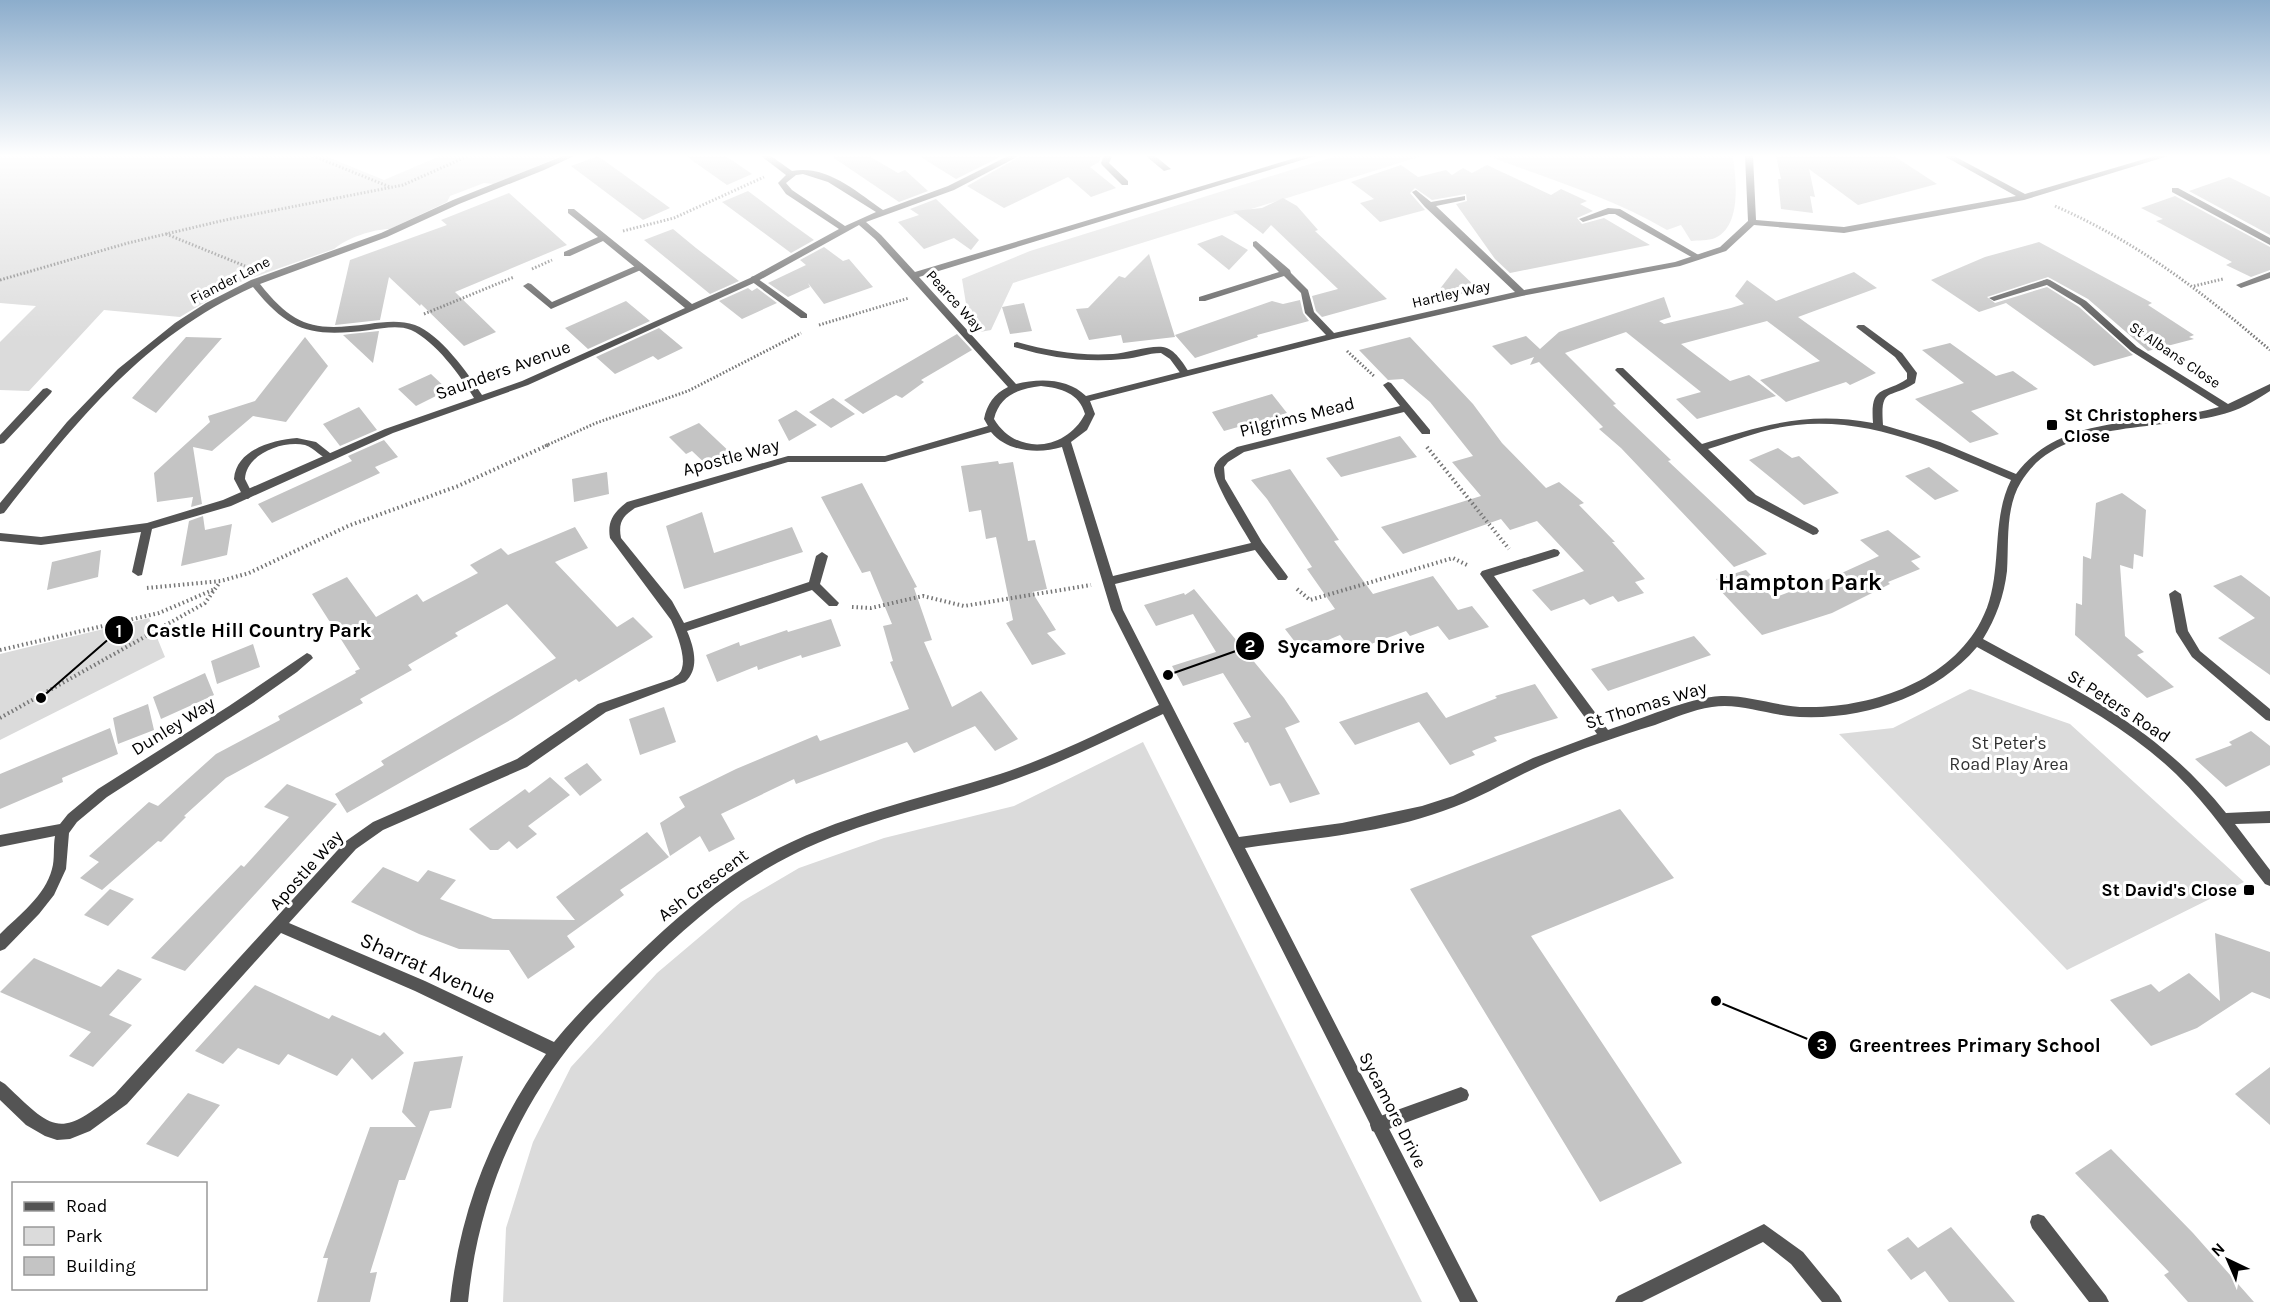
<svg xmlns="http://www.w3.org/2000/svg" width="2270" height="1302" viewBox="0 0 2270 1302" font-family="Karla,sans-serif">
<rect width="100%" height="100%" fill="#fff"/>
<path fill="#dbdbdb" d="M0,156H325L384,180L440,156H561L494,184L484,183L450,196L447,202L390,229C373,229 347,238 334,249L237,283L180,317L104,310L29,391L0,390V342L36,306L0,303Z
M1336,156H1422L1013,283L991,330L980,332L967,310L962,279L1030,251Z
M1488,156H1733C1736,179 1742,226 1715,238C1708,241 1698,240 1691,241L1681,225L1667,230C1611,197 1548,179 1488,156Z
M149,618L165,657L0,740V654Z
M1970,689L2070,724L2244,882L2067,970L1839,734L1893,728Z
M1143,742L1422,1302H503L506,1228L533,1142L571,1067L657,973L741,902L799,868L884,838L1014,806Z"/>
<path fill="#c4c4c4" d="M598,156L670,208L643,220L571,166Z
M686,156H726L752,174L727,185Z
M831,156H869L898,173L905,170L928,191L899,202Z
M919,156H1002L956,179Z
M1021,156H1101L1099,162L1090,167L1116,188L1091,197L1068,177L1004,208L967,186Z
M1776,156H1894L1937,184L1858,205L1809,169L1815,197L1810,196L1813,213L1781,209L1778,179H1781Z
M1401,165L1418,177L1446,170L1452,175L1463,168L1472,173L1487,165L1551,195L1561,189L1587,201L1580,204L1593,211L1577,218L1582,224L1604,218L1650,245L1510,273L1495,259L1456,204L1467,201L1466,194L1432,200L1415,188L1410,193L1425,210L1380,222L1360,203L1374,199L1351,182Z
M2229,177L2270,197V235L2189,191Z
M748,191L789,222L814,240L791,253L722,202Z
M509,193L567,245L455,292L496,332L464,346L421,304L420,306L389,277L380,320L335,325L350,260L447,225L441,220Z
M2175,196L2270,247V270L2251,277L2226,265L2232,262L2156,221L2163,219L2141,208Z
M1283,198L1297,206L1318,230L1315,231L1387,299L1322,317L1316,311L1312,296L1338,289L1271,225L1263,234L1233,211L1262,208Z
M936,199L979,240L971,250L954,238L924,249L898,222L919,215L910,209Z
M673,229L696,248L739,281L710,294L644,240Z
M1222,235L1248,250L1229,270L1197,244Z
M2039,242L2152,303L2148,305L2194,335L2189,337L2194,339L2148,351L2088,299L2048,277L1987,297L1995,303L2047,287L2079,307L2133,355L2094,366L2006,303L1979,312L1931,280L1985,257Z
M824,247L843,261L849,259L873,287L824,304L808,283L810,287L788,297L768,283L806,265L800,260Z
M1149,254L1175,337L1123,343L1121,335L1089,340L1076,309L1088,308L1119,276L1125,278Z
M1456,268L1478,289L1429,303Z
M1854,272L1877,288L1798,317L1876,373L1850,385L1846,382L1786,402L1760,380L1820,361L1767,321L1681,344L1730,381L1749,375L1776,396L1697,419L1676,399L1701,392L1626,332L1565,353L1616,404L1613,405L1671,460L1668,461L1767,554L1734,567L1621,448L1599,429L1603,427L1539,362L1530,365L1534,357L1511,365L1492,346L1526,336L1540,349L1559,332L1664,297L1671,317L1659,321L1664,324L1731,308L1744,304L1735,296L1747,280L1776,301Z
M748,288L752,291L757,288L777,303L742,319L719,301Z
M1300,300L1303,313L1309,321L1257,335L1258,337L1195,358L1175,335L1272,301L1283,304Z
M626,301L650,321L588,349L565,328Z
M1024,303L1032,331L1010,334L1002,307Z
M659,328L683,348L658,360L653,356L615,374L596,357Z
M379,331L373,363L343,335L350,334Z
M957,334L972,350L921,380L924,382L902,398L896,395L863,414L844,400Z
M186,337L222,338L156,413L132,398Z
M305,337L328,366L286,422L253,416L212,451L193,447L202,504L191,507L193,497L157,502L154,473L210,422L208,416L255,401Z
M1410,337L1473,404L1502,443L1546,488L1559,482L1584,503L1579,505L1615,542H1612L1645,579L1635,582L1644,593L1618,602L1613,596L1590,605L1584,599L1551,611L1532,590L1584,571L1537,521L1510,530L1501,519L1403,554L1381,527L1481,496L1452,462L1473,456L1430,402L1403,379L1388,380L1359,350Z
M1950,343L1996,376L2013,371L2038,389L1971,411L1999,434L1970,443L1915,399L1964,383L1922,350Z
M431,374L448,390L416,406L398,389Z
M1272,394L1287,413L1224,431L1212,412Z
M833,398L855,414L831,428L809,412Z
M359,407L377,430L340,446L323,424Z
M796,410L817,425L789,441L778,420Z
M699,423L735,457L711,469L692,451L686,454L669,437Z
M1400,436L1417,457L1341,477L1326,458Z
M384,440L398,457L375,467L380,473L272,523L258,504L352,461L348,456Z
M1778,448L1792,458L1799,456L1839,493L1804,505L1749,460Z
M998,461L999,464L1013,462L1028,541L1035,540L1047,589L1032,592L1056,630L1047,633L1066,654L1032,665L1006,623L1013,620L996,537L986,539L981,510L969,512L961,466Z
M1929,467L1959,491L1935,500L1905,476Z
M1290,469L1339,540L1334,541L1373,594L1433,576L1458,610L1472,606L1489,627L1449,640L1438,626L1410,636L1406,631L1352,651L1340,635L1302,651L1285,629L1335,609L1307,569L1312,567L1267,499L1251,480Z
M607,472L609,494L574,502L572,479Z
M862,483L917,587L914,588L932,640L924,642L952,707L981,691L1018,739L995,751L975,726L914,753L907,742L796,784L794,779L721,814L735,839L709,852L700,836L670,856L660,823L685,807L679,797L736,769L817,735L820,741L909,709L890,662L893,661L883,626L892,624L870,571L862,573L821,497Z
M2122,493L2146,510L2143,557L2134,554L2133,569L2120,565L2125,636L2144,652L2137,655L2174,687L2147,698L2075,635L2076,603L2082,605L2083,556L2091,559L2096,503Z
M702,512L714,553L792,527L803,552L684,589L666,526Z
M203,516L205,530L232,524L227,555L181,566L189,521Z
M575,527L588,548L555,562L617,627L633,617L653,637L579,682L576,679L512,719L347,813L335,794L384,765L381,761L556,658L507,604L455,633L458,636L408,665L412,670L360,699L363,703L226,778L184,816L186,817L161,842L158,841L102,890L80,878L99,862L89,856L149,802L158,806L216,754L280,720L278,716L356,673L355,671L360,669L312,594L347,577L376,617L417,594L423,602L478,573L470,565L501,548L508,555Z
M1888,530L1921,557L1911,561L1920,569L1888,582L1890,584L1832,613L1804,622L1762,635L1718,588L1722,586L1716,579L1746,570L1773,598L1808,585L1811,587L1879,556L1860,540Z
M101,550L98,577L47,590L52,562Z
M2241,575L2270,597V675L2218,638L2255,618L2213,586Z
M1194,589L1284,698L1300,722L1285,728L1320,794L1290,803L1280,783L1270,786L1248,742L1245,743L1233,723L1251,717L1223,673L1183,686L1172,666L1216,652L1193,614L1156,626L1144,605L1184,593L1185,595Z
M831,619L841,646L802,658L801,655L758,670L757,666L717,682L706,655L739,642L740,646L787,630L788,632Z
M1694,636L1711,655L1608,691L1591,669Z
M253,644L260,667L217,684L211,661Z
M205,673L214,695L161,719L153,697Z
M1535,684L1558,718L1494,737L1497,741L1472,751L1475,755L1450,765L1419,722L1355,745L1339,722L1427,692L1446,718L1497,698L1495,696Z
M148,704L154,730L118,744L113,718Z
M664,707L676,742L640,755L629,719Z
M110,728L118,754L62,778L63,782L0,809V774Z
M2251,731L2270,746V765L2226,787L2195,759L2232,745L2229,742Z
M587,763L602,780L580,796L564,778Z
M550,777L570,795L528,826L537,834L517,849L509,841L498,850H490L469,829L525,789L529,793Z
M287,784L337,804L185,971L151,958L241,865L244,867L289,817L264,807Z
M1620,809L1674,878L1531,936L1682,1163L1600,1202L1410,889Z
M647,832L669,857L620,890L624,895L567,936L575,947L528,979L509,950L459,949L419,934L351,902L383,867L418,882L428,870L456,880L440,899L493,919L575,920L556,897Z
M110,889L134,899L108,926L84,915Z
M2215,933L2270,952V999L2252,992L2197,1028L2151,1046L2110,1000L2151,984L2159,992L2189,973L2220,1001Z
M34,958L101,987L118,969L142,979L109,1015L132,1025L93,1067L69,1056L91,1032L0,992Z
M255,985L329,1019L332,1015L380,1036L384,1032L404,1053L372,1080L352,1058L337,1076L288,1054L279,1065L238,1048L223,1064L195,1051Z
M463,1056L451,1108L430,1111L405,1180H399L370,1273L377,1272L370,1302H317L328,1258H323L370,1127H416L402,1112L414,1062Z
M2270,1067V1125L2235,1094Z
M188,1093L220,1105L178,1157L146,1144Z
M2111,1149L2193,1233L2254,1302H2188L2164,1275L2169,1272L2075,1173Z
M1951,1227L2015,1302H1949L1925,1271L1911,1280L1887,1250L1908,1237L1918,1248Z"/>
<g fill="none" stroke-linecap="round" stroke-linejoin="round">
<path stroke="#767676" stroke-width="3" stroke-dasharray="1.5 2" stroke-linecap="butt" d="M313,156L390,187
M2055,206C2139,243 2201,291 2270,350
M623,231L674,218L764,177
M166,234L245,266
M532,269L552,260
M0,280L128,243L225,220L403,185L468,156
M2194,286L2223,279
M424,314L514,277
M819,325L909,298
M1347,351L1375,377
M545,446L596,423L688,391L801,333"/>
<path stroke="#767676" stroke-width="4" stroke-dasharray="1.5 3" stroke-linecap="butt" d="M1427,447L1509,549
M147,588L221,581L249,573L348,526L458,486L548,445
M1297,589L1310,600L1453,558L1469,566
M852,607L871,608L923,596L964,606L1091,585
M0,650L159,613L215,589
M0,718L205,603L220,582"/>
<path fill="#545454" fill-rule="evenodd" d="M1608,208L1620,209L1702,257L1698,260L1695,259L1615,214H1609L1583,222L1579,219Z
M640,264L643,265V269L551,309L523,286L528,283L531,284L552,302Z
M2270,272V278L2241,288L2236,285Z
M754,276L807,314V318H801L751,281V277Z
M2047,279L2050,280V284L1994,301L1989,298Z
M1017,342C1049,351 1079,356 1113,354C1127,353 1151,345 1163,347C1175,349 1183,363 1189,372L1187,374H1181L1170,359L1161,353C1148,353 1137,358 1124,359C1086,363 1050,358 1014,347V343Z
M47,388L52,391L51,393L4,443L0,444V435L43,389Z
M297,438L316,442L335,457L334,459C322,461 316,448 305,445C283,440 246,454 245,479L253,495L248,499L244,498L234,479C236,450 272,440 297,438Z
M1461,1087L1467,1090L1469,1095L1467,1100L1378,1133L1372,1131L1370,1125L1372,1119Z
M1764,1224L1803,1252L1839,1296L1842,1302H1822L1791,1264L1763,1242L1642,1302H1615L1618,1296Z"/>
<path fill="#545454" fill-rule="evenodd" d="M563,156H574L544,170L459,204L387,237L260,284C295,328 314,331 369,324C384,322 400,320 415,325C440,334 468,373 482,395L522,381L685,308L603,241L570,256H564V252L598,237L568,213V209H574L692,304L750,278L839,229L786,194L778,183L786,175L761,156H771L792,171C826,164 857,192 883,210L948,186L1008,156H1019L954,190L866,222L881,235L915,272L1302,156H1315L919,277L1016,384C1039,378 1068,378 1086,396L1326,335L1305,313L1301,293L1284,276L1205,301H1199V297L1279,272L1253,246V242L1256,241L1290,270L1291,273L1308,290L1314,312L1334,333L1515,292L1425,207L1412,192L1416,190L1431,202L1465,196V200L1436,206L1524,290L1675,262L1720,247L1748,221L1745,156H1753L1756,220L1844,227L2016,196L1944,156H1954L2025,194L2155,156H2168L2024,200L1844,233L1754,225L1726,251L1680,266L1522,296L1333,339L1090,401L1095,414L1087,430L1071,442L1113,576L1251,543C1243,529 1212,481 1214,468C1216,458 1229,452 1237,447L1400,406L1383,385L1388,382L1391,383L1430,430V434H1422L1404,412L1244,452L1228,462L1224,467L1225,479L1262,542L1286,574L1288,577L1286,580H1278L1255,550L1115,584L1123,610L1239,837L1342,823L1422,806L1453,796L1533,758L1597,734L1480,574L1482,571L1554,549L1558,550L1560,553L1558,556L1494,576L1608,730C1641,719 1688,698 1721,696C1750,695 1778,707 1807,707C1872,708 1950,681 1981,621C2005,577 1989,524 2011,480C1942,451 1873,417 1796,425C1766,428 1737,440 1708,449L1756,495L1817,528L1819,531L1817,534L1813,535L1748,501L1615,370L1617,368H1623L1702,444C1764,425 1807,411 1873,423C1870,384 1883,395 1907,379V373L1895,357L1856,327L1858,325H1864L1902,353L1917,373L1915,383C1890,400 1880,385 1883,425L1940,442L2016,474C2063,411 2152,427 2219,407L2131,351L2080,305L2042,282L2044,280H2050L2086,301L2137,347L2228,404L2270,384V391C2258,399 2243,408 2230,412C2166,433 2060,416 2021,482C2005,508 2009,542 2007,571C2004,596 1996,618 1983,639C2076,690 2158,727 2226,813L2270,811V823L2235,824L2270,870V886L2265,884C2236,847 2210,807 2176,774C2119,719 2045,685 1977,647C1933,699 1855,723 1788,716C1762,713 1738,703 1712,707C1692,710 1674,718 1655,725C1616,737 1577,750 1540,766C1511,779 1484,796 1454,807C1388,833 1315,838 1245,848L1478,1302H1460L1163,714C1110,739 1058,765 1002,784C933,807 860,821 794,854C735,883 686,926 640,972C615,997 590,1020 569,1047C511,1121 477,1208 468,1302H450C460,1209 492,1130 546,1054L415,991L281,933L127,1104L90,1131L70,1139L57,1140L45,1136L26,1125L0,1100V1081L5,1084C55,1132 59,1138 115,1094L346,841L373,822L517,759L598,704L672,679C676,676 681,674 682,668C686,656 676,631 671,620L610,538C607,521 614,512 627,502L788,456H885L988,426L984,419C987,404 994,394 1008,387L875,239L859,225L756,282L528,385L393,433L231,506L152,529L142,575L138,576L132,572L141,532L41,545L0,541V533L41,537L147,523L223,500L385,429L474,398C461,376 435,341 411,330C399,325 383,328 370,330C313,337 290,333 253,287C143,337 77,421 4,513L0,514V503L67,422L118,369L175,323L206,303L251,280L381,233L453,200ZM803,174L828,182L876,212L845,226L792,190L786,183L796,175ZM1041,386C1061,388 1079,393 1085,414C1066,451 1016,456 994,419C1000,395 1018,389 1041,386ZM991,432C1007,452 1039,454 1062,447L1111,610L1159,705C1107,729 1055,756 1000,774C921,799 838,815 764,856C711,885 666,927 623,969C599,993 575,1016 554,1042L425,981L289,923L356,849L383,830L527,767L606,712L685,682C700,669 694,647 687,631L812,590L829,606H837L839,603L820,584L828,556L822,552L816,556L809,582L684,623L672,601L621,538C618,522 623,516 635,508L788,462H885Z
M1104,156H1112L1109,163L1128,181V185H1122L1102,165L1101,163Z
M1146,156H1155L1171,169L1164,171Z
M2172,188H2178L2270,238V245L2172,192Z
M2175,590L2181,594L2188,631L2200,651L2270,709V721L2266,720L2192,657L2176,632L2169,594Z
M307,653L311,655L313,658L297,672L253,703L107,797L77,822L69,833L66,869L54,895L39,914L5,949L0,951V934C19,915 45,896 52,869C55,859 53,847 55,836L0,847V835L60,824L68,814L98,789L229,706Z
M2038,1214L2044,1216L2106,1296L2109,1302H2089L2032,1228L2030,1222L2032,1216Z"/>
</g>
<linearGradient id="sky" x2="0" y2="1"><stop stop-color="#8cadcc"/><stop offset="0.46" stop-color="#fff"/><stop offset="1" stop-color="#fff" stop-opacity="0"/></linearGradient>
<rect width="2270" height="339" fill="url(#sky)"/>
<g fill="#000" stroke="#fff" stroke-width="2">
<rect x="2046" y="419" width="12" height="12" rx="3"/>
<rect x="2243" y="884" width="12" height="12" rx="3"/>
</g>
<g text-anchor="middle" stroke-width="6" stroke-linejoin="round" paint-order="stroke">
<g font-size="15" fill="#000" stroke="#fff">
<text transform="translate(230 280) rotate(-27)" y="5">Fiander Lane</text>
<text transform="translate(1451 294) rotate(-13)" y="5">Hartley Way</text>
<text transform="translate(955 301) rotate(48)" y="5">Pearce Way</text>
<text transform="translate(2175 355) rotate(34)" y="5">St Albans Close</text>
</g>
<g font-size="18" fill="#000" stroke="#fff">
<text transform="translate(503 370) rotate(-20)" y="6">Saunders Avenue</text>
<text transform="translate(1297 417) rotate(-14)" y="6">Pilgrims Mead</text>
<text transform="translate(731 457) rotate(-15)" y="6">Apostle Way</text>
<text transform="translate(1646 705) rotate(-17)" y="6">St Thomas Way</text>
<text transform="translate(2119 706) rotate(33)" y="6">St Peters Road</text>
<text transform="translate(173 726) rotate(-32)" y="6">Dunley Way</text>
<text transform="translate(306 870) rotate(-48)" y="6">Apostle Way</text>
<text transform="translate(703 885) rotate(-37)" y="6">Ash Crescent</text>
<text transform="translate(1393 1110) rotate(63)" y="6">Sycamore Drive</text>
</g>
<g font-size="18" font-weight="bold" fill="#000" stroke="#fff" text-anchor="start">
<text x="2064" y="421">St Christophers<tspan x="2064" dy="21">Close</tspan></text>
<text x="2237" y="896" text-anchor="end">St David's Close</text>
</g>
<g font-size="18" fill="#323232" stroke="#fff">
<text x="2009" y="749">St Peter's<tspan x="2009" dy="21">Road Play Area</tspan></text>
</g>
<g font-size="21" fill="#000" stroke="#fff">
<text transform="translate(428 968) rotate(24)" y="7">Sharrat Avenue</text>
</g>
<g font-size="24" font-weight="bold" fill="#000" stroke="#fff">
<text x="1800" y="590">Hampton Park</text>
</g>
</g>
<path fill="none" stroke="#000" stroke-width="2" d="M41 698L119 630M1168 675L1250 646M1716 1001L1822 1045"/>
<g fill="#000" stroke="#fff" stroke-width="2">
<circle cx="41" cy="698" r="6"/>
<circle cx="1168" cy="675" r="6"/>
<circle cx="1716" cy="1001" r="6"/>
<circle cx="119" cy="630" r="15"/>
<circle cx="1250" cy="646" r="15"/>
<circle cx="1822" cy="1045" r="15"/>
</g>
<g font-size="18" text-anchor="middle" font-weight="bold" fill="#fff">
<text x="119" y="637">1</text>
<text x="1250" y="652">2</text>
<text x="1822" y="1051">3</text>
</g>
<g font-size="20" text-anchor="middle" font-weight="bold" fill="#000" stroke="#fff" stroke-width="6" stroke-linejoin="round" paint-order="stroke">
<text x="259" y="637">Castle Hill Country Park</text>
<text x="1351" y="653">Sycamore Drive</text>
<text x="1975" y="1052">Greentrees Primary School</text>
</g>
<rect x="12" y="1182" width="195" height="108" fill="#ffffff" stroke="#999999" stroke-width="1.5"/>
<rect x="24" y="1202" width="30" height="9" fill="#545454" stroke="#999999" stroke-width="1.5"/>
<text x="66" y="1212" font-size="18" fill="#000000">Road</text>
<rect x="24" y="1227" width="30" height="18" fill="#dbdbdb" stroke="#999999" stroke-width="1.5"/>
<text x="66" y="1242" font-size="18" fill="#000000">Park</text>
<rect x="24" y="1257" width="30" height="18" fill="#c4c4c4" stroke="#999999" stroke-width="1.5"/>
<text x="66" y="1272" font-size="18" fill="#000000">Building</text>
<g transform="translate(2228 1260) rotate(316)" stroke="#ffffff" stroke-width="4.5" paint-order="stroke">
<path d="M0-4.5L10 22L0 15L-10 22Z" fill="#000000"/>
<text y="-9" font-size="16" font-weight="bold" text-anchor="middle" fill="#000000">N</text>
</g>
</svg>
